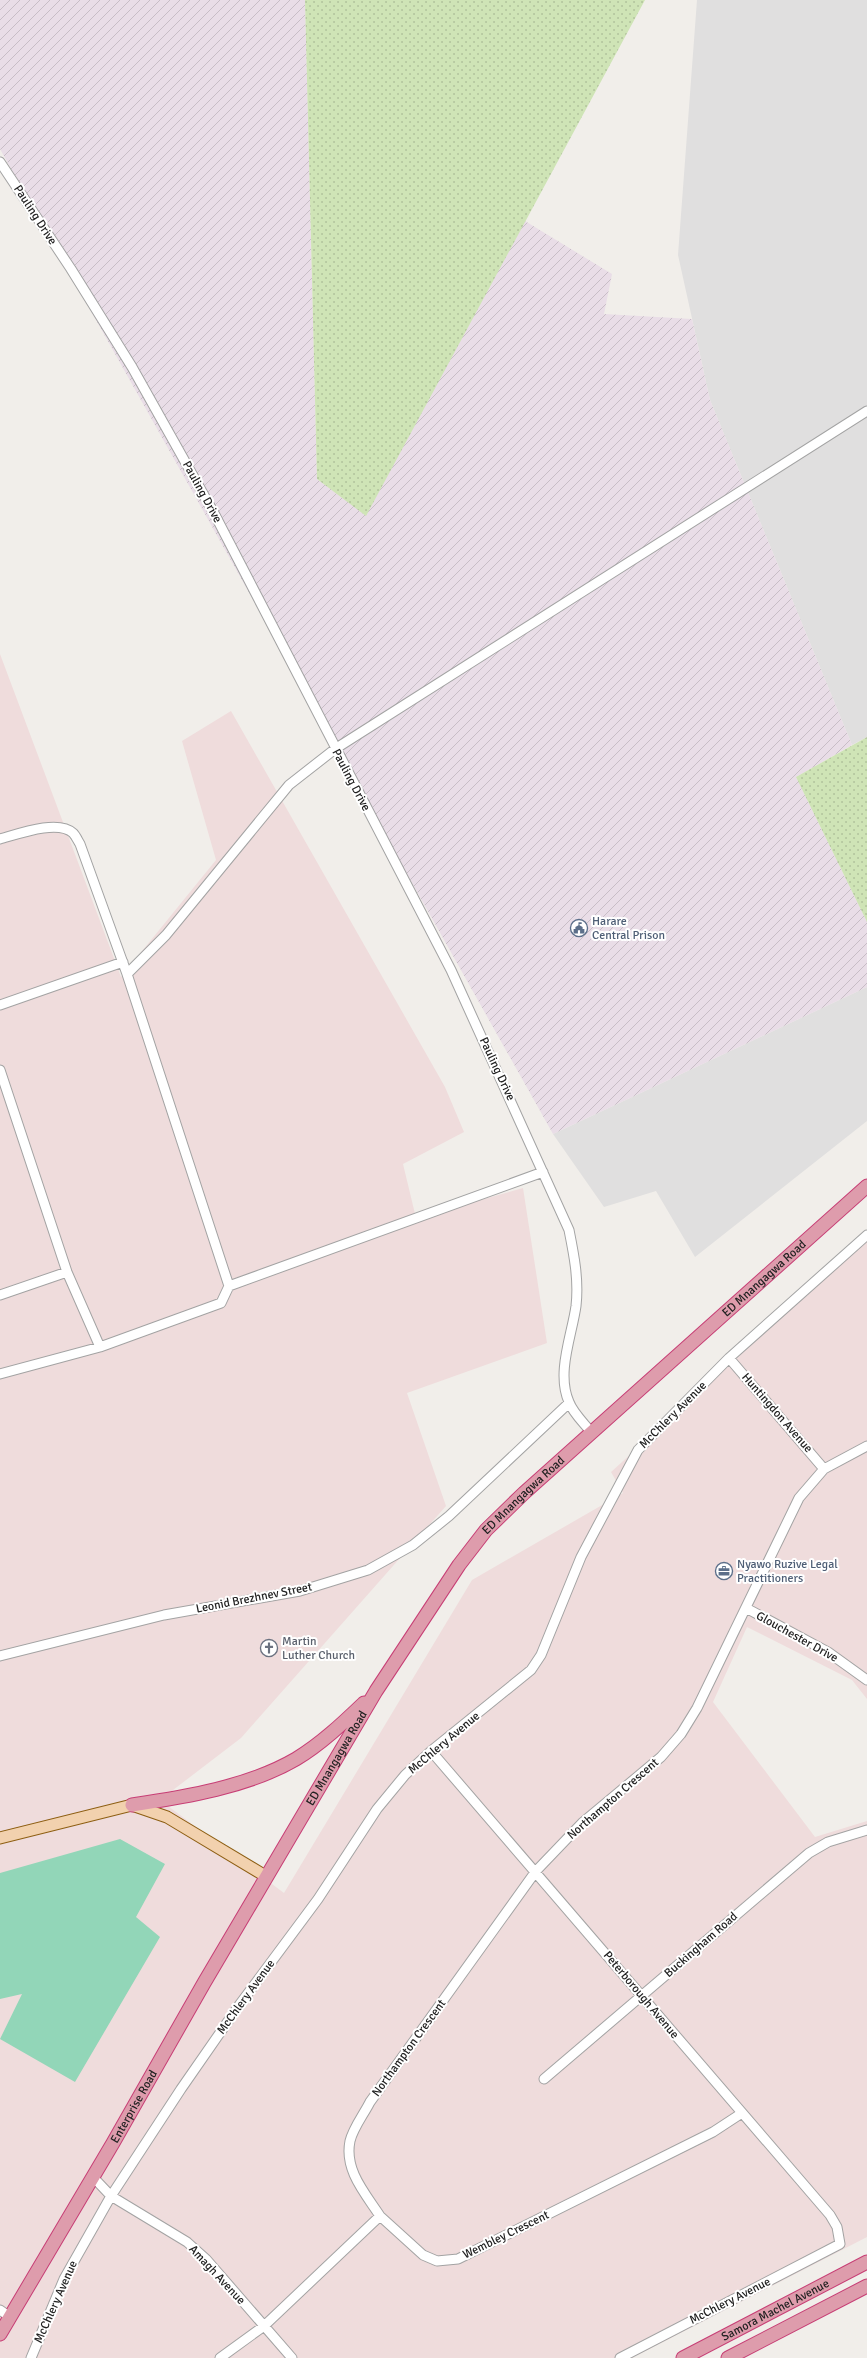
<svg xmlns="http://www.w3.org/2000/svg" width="867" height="2358" viewBox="0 0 867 2358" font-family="Signika,sans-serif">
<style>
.residential{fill:#e0dfdf}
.commercial{fill:#efdcdc}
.industrial{fill:url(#industrial-furrows)}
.grass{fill:url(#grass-dots)}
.pitch{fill:#92d6b8}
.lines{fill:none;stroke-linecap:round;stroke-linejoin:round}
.minor-casing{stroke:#a3a3a3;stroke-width:11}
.major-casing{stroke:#8d5e12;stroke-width:13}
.highway-casing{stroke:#c73e75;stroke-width:15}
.minor{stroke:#fff;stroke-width:9}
.major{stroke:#f2d1ae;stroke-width:11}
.highway{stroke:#de9cac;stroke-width:13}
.labels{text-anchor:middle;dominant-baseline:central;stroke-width:4;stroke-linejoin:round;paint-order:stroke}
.street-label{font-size:12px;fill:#222;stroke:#fff}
.service-label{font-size:12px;fill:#4e5e75;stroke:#fff;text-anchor:start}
.worship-label{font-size:12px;fill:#5b616d;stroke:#fff;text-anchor:start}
</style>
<defs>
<pattern id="industrial-furrows" width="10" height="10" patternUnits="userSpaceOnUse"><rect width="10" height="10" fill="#e9dde7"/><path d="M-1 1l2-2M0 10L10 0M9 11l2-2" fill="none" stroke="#c8bdc6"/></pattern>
<pattern id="grass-dots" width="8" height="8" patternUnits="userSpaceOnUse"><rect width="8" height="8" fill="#cfe4b6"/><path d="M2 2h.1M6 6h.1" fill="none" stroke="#b1c39c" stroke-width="1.8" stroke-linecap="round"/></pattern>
</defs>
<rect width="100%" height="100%" fill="#f1eeea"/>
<path class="residential" d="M697 0H867V737L852 745 710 400 678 255Z
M867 987V1121L695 1257 656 1191 604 1207 553 1134Z"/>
<path class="commercial" d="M0 654 121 977 216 860 182 741 231 711 445 1087 464 1132 403 1164 416 1218 523 1188 547 1343 407 1393 446 1506 241 1738 160 1800 284 1893 472 1580 623 1493 611 1472 867 1240V1699L852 1680 747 1627 713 1702 815 1837 867 1821V2237L632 2358H0Z"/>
<path class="industrial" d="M0 0H305L317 479 366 515 525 221 612 274 604 314 692 319 710 400 852 745 796 777 867 922V987L553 1134 0 149Z"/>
<path class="grass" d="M305 0H645L366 516 317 479Z
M867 737V922L796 777Z"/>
<path class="pitch" d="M120 1839 165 1864 136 1917 160 1937 75 2082 0 2039 22 1994 0 1999V1873Z"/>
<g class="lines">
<g class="minor-casing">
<path id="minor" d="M0 162 71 269 132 367 215 515 451 970 569 1230C574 1255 579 1280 576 1306 572 1335 556 1373 569 1402 573 1413 584 1423 591 1432
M0 839C18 834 58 819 73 833 76 836 78 841 80 844L127 974 229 1286
M127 974 166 935 289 785 335 749 867 411
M0 1005 123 962
M0 1070 67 1272 100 1347
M0 1295 67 1272
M729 1358 824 1469
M0 1374 100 1347 221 1303 229 1286 543 1172
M746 1608 828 1652 867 1680
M0 1656 164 1615 300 1591 368 1570 413 1545 449 1516 569 1403
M431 1751 830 2215 837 2227 840 2244 620 2358
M544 2079 809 1853 828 1842 867 1830
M93 2177 111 2196 187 2242 206 2259 292 2358
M380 2216C365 2193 344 2170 350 2141 353 2128 364 2114 370 2102L536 1871 582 1823 661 1757 681 1734 697 1708 799 1498 824 1469 867 1446
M0 2310 10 2317
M31 2358 64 2279 111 2196 181 2089 240 2004 318 1899 377 1809 405 1775 431 1751 531 1670 541 1655 581 1557 638 1450 729 1358 867 1235
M220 2358 264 2326 380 2216 423 2255 437 2261 458 2259 713 2132 742 2113"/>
</g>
<g class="major-casing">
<path id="major" d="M0 1838 132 1805 167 1817 267 1877"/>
</g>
<g class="highway-casing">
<g id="highway">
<path d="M132 1805C185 1797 248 1787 296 1759 321 1744 343 1723 364 1703"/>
<path id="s1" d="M0 2334 113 2143 204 1983 376 1691 459 1565 486 1530 524 1493 867 1186"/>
<path id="s2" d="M683 2358 867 2262"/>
<path d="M728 2358 867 2286"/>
</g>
</g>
<use href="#minor" class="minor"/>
<use href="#major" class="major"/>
<use href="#highway" class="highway"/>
</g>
<defs>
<g id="civic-ring" transform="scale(0.9)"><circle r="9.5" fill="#fff" stroke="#5c6f8a" stroke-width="1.5"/><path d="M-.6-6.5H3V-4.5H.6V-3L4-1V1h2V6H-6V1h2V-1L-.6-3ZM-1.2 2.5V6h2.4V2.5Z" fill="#5c6f8a"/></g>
<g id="office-ring" transform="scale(0.9)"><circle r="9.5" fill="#fff" stroke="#5c6f8a" stroke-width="1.5"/><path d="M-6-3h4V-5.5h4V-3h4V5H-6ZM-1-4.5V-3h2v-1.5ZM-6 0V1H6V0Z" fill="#5c6f8a"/></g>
<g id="church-ring" transform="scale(0.9)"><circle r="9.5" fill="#fff" stroke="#6b7280" stroke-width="1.5"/><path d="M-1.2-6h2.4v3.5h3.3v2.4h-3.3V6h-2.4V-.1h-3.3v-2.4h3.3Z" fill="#6b7280"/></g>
</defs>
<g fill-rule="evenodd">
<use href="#civic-ring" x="579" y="928"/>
<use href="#office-ring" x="724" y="1571"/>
<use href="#church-ring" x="269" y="1648"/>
</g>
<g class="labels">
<g class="street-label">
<text transform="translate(35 215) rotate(57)">Pauling Drive</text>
<text transform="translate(202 492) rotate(61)">Pauling Drive</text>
<text transform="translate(351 780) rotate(62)">Pauling Drive</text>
<text transform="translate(497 1069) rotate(65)">Pauling Drive</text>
<text stroke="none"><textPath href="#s1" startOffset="1315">ED Mnangagwa Road</textPath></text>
<text transform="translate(777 1413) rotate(49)">Huntingdon Avenue</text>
<text transform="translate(673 1415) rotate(-45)">McChlery Avenue</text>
<text stroke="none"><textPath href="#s1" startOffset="991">ED Mnangagwa Road</textPath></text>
<text transform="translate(254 1598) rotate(-11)">Leonid Brezhnev Street</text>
<text transform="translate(797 1637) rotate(29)">Glouchester Drive</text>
<text transform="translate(444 1743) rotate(-40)">McChlery Avenue</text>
<text stroke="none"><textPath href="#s1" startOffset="667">ED Mnangagwa Road</textPath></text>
<text transform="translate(613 1799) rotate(-41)">Northampton Crescent</text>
<text transform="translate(701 1945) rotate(-41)">Buckingham Road</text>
<text transform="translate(641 1995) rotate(50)">Peterborough Avenue</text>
<text transform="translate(246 1997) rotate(-54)">McChlery Avenue</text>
<text transform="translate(409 2048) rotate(-54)">Northampton Crescent</text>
<text stroke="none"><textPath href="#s1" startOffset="264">Enterprise Road</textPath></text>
<text transform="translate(506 2235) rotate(-26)">Wembley Crescent</text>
<text transform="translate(217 2275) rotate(47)">Amagh Avenue</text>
<text transform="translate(730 2301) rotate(-27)">McChlery Avenue</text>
<text transform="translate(56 2302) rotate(-66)">McChlery Avenue</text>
<text stroke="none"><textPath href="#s2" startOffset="104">Samora Machel Avenue</textPath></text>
</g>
<g class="service-label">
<text x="592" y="921">Harare<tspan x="592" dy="14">Central Prison</tspan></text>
<text x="737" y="1564">Nyawo Ruzive Legal<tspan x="737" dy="14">Practitioners</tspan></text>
</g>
<g class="worship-label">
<text x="282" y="1641">Martin<tspan x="282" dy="14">Luther Church</tspan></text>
</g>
</g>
</svg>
